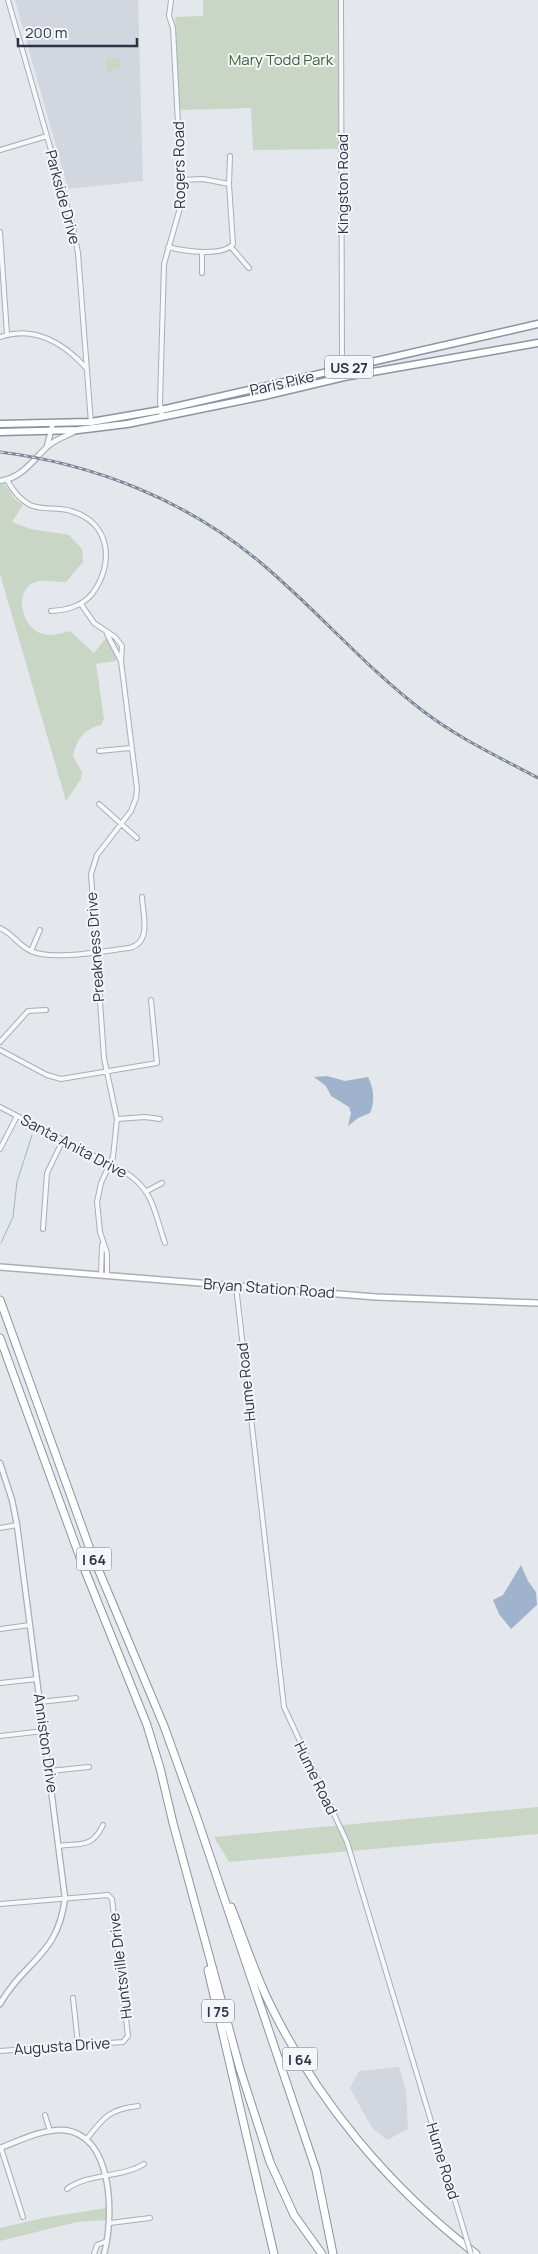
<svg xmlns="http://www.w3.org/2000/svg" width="538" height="2254" viewBox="0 0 538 2254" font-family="Manrope,sans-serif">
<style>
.built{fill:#d2d6de}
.green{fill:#c9d6c5}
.water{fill:#9fb4cc}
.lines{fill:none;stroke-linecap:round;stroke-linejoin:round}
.stream{stroke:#9fb4cc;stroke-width:1}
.minor-casing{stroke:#a9aeb7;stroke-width:6}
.tertiary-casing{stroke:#a9aeb7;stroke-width:7}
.secondary-casing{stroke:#a9aeb7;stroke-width:8}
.trunk-casing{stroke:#8b94a3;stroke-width:9}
.motorway-casing{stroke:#8b94a3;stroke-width:9}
.minor{stroke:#f7f8fa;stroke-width:4}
.tertiary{stroke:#f7f8fa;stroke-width:4.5}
.secondary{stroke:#fff;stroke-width:5}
.trunk{stroke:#fff;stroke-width:6}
.motorway{stroke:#fff;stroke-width:7}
.rail-casing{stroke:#7d8696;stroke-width:3}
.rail{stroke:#f4f6f9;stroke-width:1;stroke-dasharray:4;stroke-linecap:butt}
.minor-bridge-casing{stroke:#a9aeb7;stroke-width:6;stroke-linecap:butt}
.minor-bridge{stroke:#f7f8fa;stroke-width:4}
.labels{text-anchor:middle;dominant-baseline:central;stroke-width:4;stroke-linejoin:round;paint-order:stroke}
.shield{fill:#f4f6f9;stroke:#676e7b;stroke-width:1}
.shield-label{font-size:14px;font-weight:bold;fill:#2b3445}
.park-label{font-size:15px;fill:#3f6138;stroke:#f4f6f9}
.street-label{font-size:15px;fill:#2b3445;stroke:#f4f6f9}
</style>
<rect width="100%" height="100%" fill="#e4e7ec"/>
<path class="built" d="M15 0H138L143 181 68 189Z
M399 2067 406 2091 408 2129 387 2140 372 2128 350 2088 359 2071Z"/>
<path class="green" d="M203 0H339V149L253 150 251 108 181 110 179 104 175 17 203 16Z
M108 58H119L122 67 107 72 106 61Z
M0 485H5L15 499 23 505 12 522 31 529 69 535 82 549 83 562 66 582C58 582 48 580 39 581 12 586 20 628 43 634 52 637 62 633 70 631L94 653 106 638 117 658 116 661 96 664 104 719 101 725C84 729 77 739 73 756L82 772 81 779 66 801 0 574Z
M538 1807V1834L229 1862 214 1837Z
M106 2208V2220L77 2222 0 2241V2228L43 2218Z"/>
<path class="water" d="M327 1076 345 1081 368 1077C374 1088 375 1102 370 1113L358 1118 348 1126 351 1113 349 1107 331 1096 326 1086 314 1077Z
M521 1565 528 1581 536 1592 537 1605 511 1629 499 1614 493 1600 503 1595Z"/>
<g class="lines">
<path class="stream" d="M1 1243 13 1217 17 1182 32 1135"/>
<g class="minor-casing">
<path id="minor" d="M8 0 73 227 78 253 91 423
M341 0 342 369
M0 150 47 136
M181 180 203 179 229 184
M0 232 7 334
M168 247C183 251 222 257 233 244L229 184 230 156
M231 247 249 268
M202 252V273
M0 337C35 325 65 344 87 369
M162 417 160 402 164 264 182 201 173 28 169 16 171 0
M7 480C13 491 19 499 30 505 44 511 57 506 71 511 112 523 114 565 92 594 81 607 66 610 51 611
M81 604 94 623 115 637 122 646 121 661 137 789 136 798 131 811 97 855 91 874 104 1058 117 1119 113 1157 101 1183 97 1202 100 1232 107 1253V1276
M107 634 121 661
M99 751 130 748
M99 804 137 838
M0 928C12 933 19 946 31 951 52 961 104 951 129 948 152 943 143 915 142 897
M31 951 40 930
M0 1042 28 1011 46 1010
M0 1050 47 1075 61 1079 157 1063 151 1000
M0 1107 123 1171C154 1189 154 1212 165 1243
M117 1119 145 1117 160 1119
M0 1149 17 1116
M147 1191 162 1183
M43 1229 47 1173 63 1140
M101 1275 102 1245
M236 1286 284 1707 347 1842 462 2224
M0 1528 17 1525
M0 1629 30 1625
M0 1683 37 1679
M40 1702 76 1698
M0 1736 44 1731
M50 1771 89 1767
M59 1846C82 1843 92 1848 103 1825
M0 1904 108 1895 112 1899 128 2036 123 2042 0 2051
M73 1998 78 2044
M45 2115 50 2131
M86 2140C103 2118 109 2109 138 2106
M1 2148 23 2217
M67 2189C88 2173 121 2178 144 2164
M110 2223 150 2218
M94 2254 97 2245 107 2241"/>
</g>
<g class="tertiary-casing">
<path id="tertiary" d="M47 446 53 423
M0 481C22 478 32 461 47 447 54 440 65 436 74 432
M0 1463 12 1500 17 1525 65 1898C58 1956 25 1960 0 2004
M0 2148C19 2141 42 2129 63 2130 114 2134 114 2218 104 2254"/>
</g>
<g class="secondary-casing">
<path id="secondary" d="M0 1267 376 1297 538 1303"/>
</g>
<g class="trunk-casing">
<path id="trunk" d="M0 424 91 422 161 410 538 324
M0 432 78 430 127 424 264 396 344 377 538 343"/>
</g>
<g class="motorway-casing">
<path id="motorway" d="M0 1300 91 1552 164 1726 196 1815 316 2170 333 2254
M0 1338 82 1563 147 1725 160 1768 173 1823 240 2069 270 2162 294 2215 322 2254
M231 1907C243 1937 253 1968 267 1998 315 2099 388 2186 476 2254
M208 1970 274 2254"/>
</g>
<use href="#minor" class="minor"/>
<use href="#tertiary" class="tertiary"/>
<use href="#secondary" class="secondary"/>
<use href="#trunk" class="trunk"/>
<use href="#motorway" class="motorway"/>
<g class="rail-casing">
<path id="rail" d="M0 452C95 464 188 501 261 563 317 610 365 667 423 711 458 738 499 757 538 778"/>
</g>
<use href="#rail" class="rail"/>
<g class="minor-bridge-casing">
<path id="minor-bridge" d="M462 2224 471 2254"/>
</g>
<use href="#minor-bridge" class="minor-bridge"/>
</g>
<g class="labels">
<g class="shield">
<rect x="325" y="355.5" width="48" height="23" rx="4"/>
<rect x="76.5" y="1547.5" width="35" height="23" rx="4"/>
<rect x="202" y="1999.5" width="32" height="23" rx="4"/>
<rect x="282.5" y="2047.5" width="35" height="23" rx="4"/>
</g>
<g class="shield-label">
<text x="349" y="367">US 27</text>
<text x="94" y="1559">I 64</text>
<text x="218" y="2011">I 75</text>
<text x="300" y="2059">I 64</text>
</g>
<g class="park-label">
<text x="281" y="59">Mary Todd Park</text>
</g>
<g class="street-label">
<text transform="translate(179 165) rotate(-91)">Rogers Road</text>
<text transform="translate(342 184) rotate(-90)">Kingston Road</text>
<text transform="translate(63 197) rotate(75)">Parkside Drive</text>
<text transform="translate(282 383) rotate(-13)">Paris Pike</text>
<text transform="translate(95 947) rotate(-94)">Preakness Drive</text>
<text transform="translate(74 1146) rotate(28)">Santa Anita Drive</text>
<text transform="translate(269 1288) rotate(4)">Bryan Station Road</text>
<text transform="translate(246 1382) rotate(-96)">Hume Road</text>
<text transform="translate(46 1743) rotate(82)">Anniston Drive</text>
<text transform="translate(316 1778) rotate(64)">Hume Road</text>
<text transform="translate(120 1966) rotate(-97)">Huntsville Drive</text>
<text transform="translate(62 2046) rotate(-4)">Augusta Drive</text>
<text transform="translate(443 2161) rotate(73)">Hume Road</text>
</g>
</g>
<path d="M18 38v8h119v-8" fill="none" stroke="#2b3445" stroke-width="2.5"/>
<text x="25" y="38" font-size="15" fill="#2b3445" stroke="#f4f6f9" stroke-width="4" paint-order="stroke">200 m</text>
</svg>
